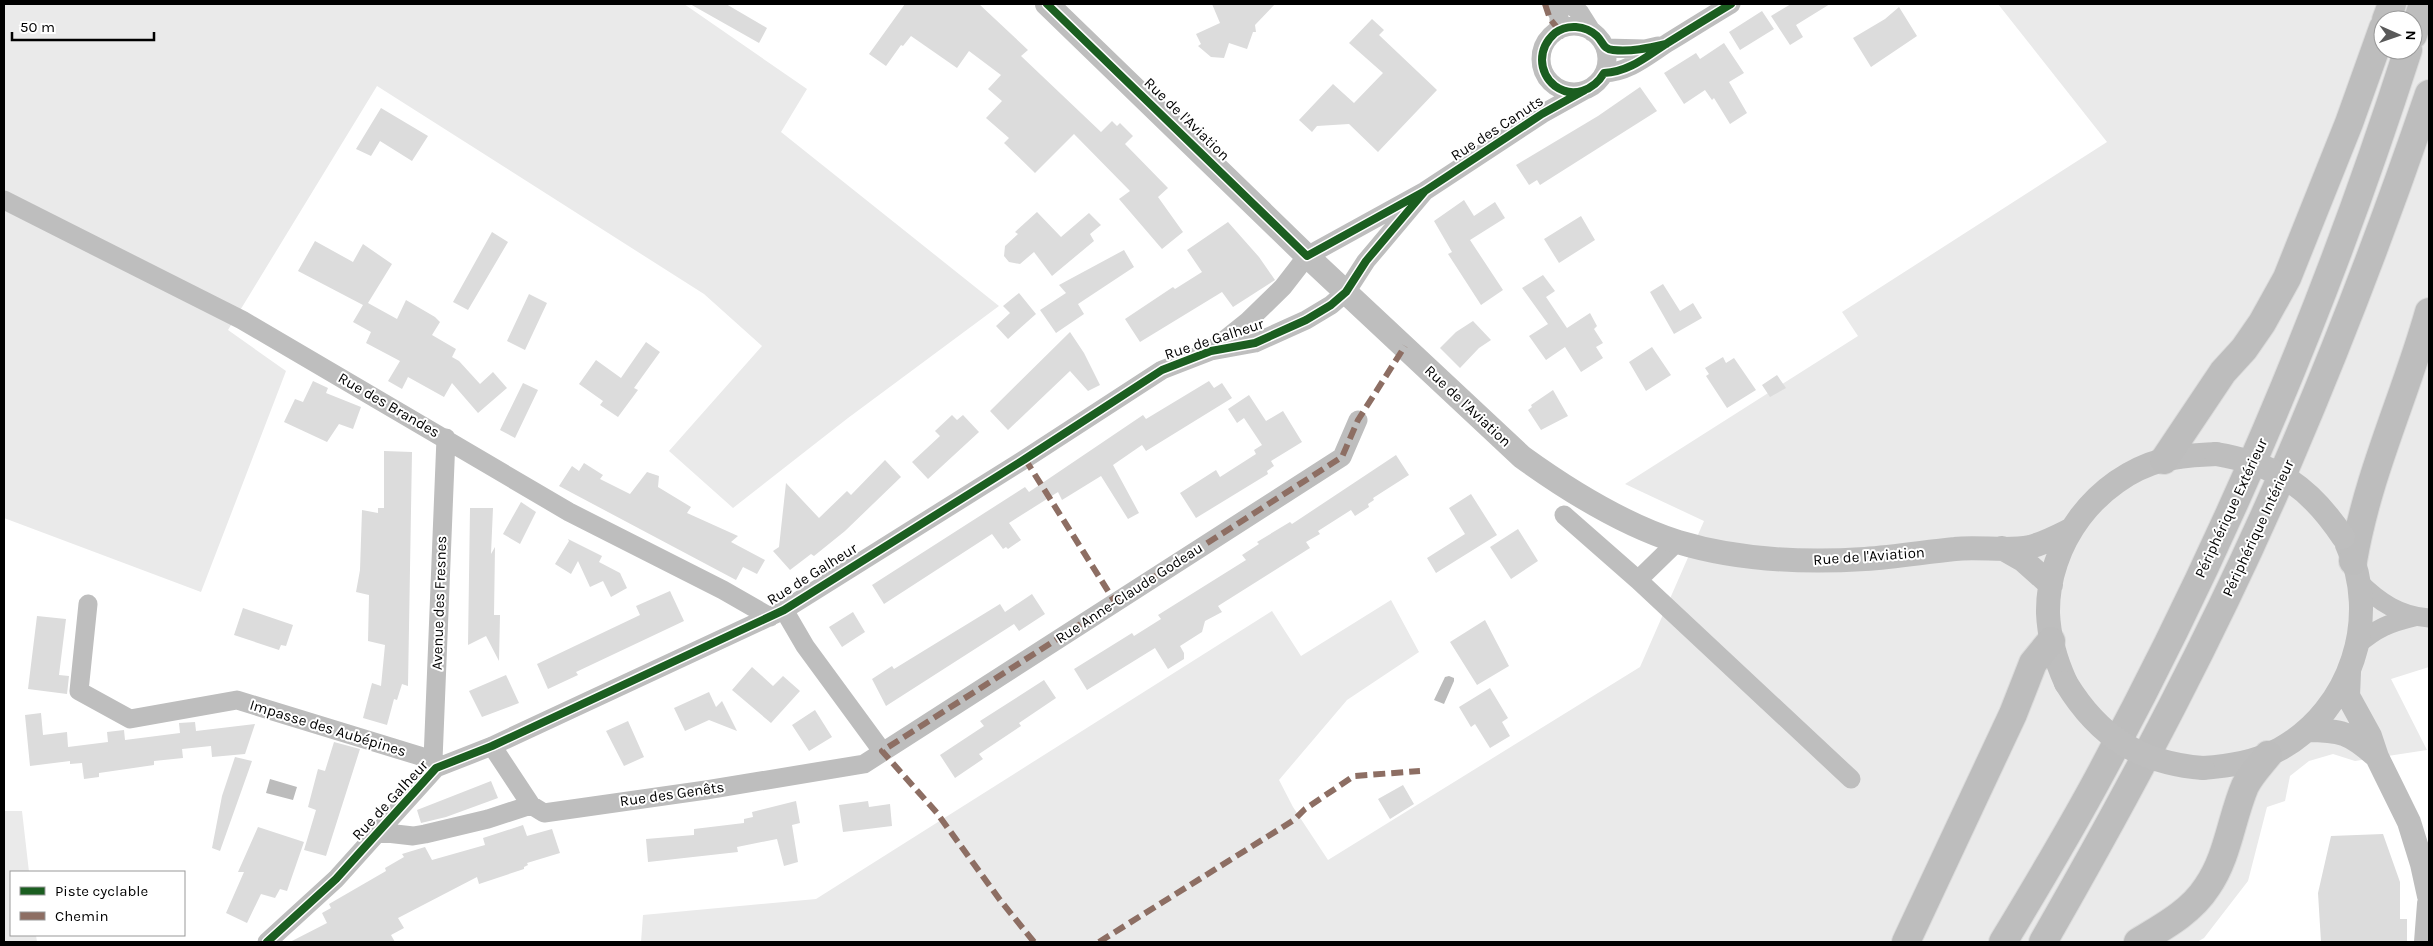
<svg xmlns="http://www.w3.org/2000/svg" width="2433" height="946" viewBox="0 0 2433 946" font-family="Karla,sans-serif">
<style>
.green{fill:#eaeaea;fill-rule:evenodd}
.water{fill:#bcbcbc}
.building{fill:#dcdcdc}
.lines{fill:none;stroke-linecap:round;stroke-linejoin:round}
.trunk-casing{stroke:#dbdbdb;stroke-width:30}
.minor{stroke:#bebebe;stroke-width:19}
.tertiary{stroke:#bebebe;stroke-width:24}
.trunk{stroke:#bdbdbd;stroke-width:28}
.tertiary-bridge{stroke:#bebebe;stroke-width:24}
.quiet{stroke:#8d6e63;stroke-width:6;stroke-dasharray:12 6;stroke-linecap:butt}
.cycleway-casing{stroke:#fff;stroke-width:11}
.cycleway{stroke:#1b5e20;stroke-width:8}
.labels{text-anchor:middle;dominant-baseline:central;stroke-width:4;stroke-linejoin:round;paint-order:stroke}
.street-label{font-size:15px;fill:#000;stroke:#fff}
</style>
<rect width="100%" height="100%" fill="#fff"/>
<path class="green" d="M4 4H684L807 89 781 132 999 306 848 418 733 508 669 451 762 346 704 294 377 86 228 330 286 371 201 592 4 518Z
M1998 4H2429V667L2391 679 2427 750 2355 761 2333 754 2309 761 2290 776 2285 801 2267 807 2248 881 2204 938 2197 942H641L643 915 816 899 1272 611 1301 656 1391 600 1419 652 1347 700 1279 780 1293 807 1328 860 1640 667 1704 521 1625 484 1858 336 1842 312 2107 142ZM2383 20H2413V50H2383Z
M4 811H22L29 872H11V935H36L37 942H4Z"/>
<path class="water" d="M1449 676 1454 678V681L1444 704 1434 700 1445 677Z
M270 779 297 787 293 800 266 793Z"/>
<path class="building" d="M690 4H726L767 28 759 43Z
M905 4H979L1028 50 1021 56 1101 132 1112 121 1117 126 1120 123 1133 136 1125 144 1168 188 1158 197 1183 232 1162 249 1119 199 1130 191 1074 134 1035 173 1004 143 1009 138 986 118 1002 101 988 89 1001 75 969 51 957 68 911 36 903 46 901 45 886 66 869 54Z
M1212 4H1275L1255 25 1256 32H1253L1247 49 1229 43 1224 58 1211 57 1198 46 1201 44 1196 34 1220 23Z
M1791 4H1830L1796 25 1803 37 1790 45 1771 16Z
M1899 7 1917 36 1871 67 1853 38 1885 19Z
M1762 11 1774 29 1740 50 1729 32Z
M1372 19 1384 30 1379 35 1437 90 1378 152 1349 124 1317 126 1312 132 1299 120 1333 84 1354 103 1383 73 1349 43Z
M1724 43 1744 73 1729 82 1747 113 1730 124 1714 98 1712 100 1705 90 1684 104 1664 73 1696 53 1700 59Z
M1640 87 1657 111 1540 185 1537 180 1529 185 1516 165 1598 116Z
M381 108 428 136 412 161 380 141 371 156 356 149Z
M1464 200 1474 216 1495 202 1505 218 1470 240 1503 290 1481 305 1448 254 1452 252 1434 221Z
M1037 212 1061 237 1089 213 1101 225 1090 234 1094 241 1052 276 1034 252 1020 264 1009 262 1004 256 1005 246 1018 234 1015 232Z
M1581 216 1595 240 1559 263 1544 239Z
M1228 222 1259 257 1275 280 1233 307 1222 292 1140 342 1125 319 1173 287 1175 289 1202 272 1187 250Z
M492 232 508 242 468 310 453 302Z
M315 241 353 262 363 244 392 264 368 303 397 319 406 300 435 317 440 322 432 335 456 349 452 357 459 361 480 384 493 372 507 388 478 413 452 383 444 397 408 377 402 389 388 381 400 361 366 343 371 332 353 322 363 305 298 271Z
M1124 250 1134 267 1078 304 1084 314 1056 333 1040 310 1066 293 1059 285Z
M1543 275 1555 291 1546 297 1567 328 1590 313 1597 326 1594 329 1603 343 1596 347 1603 358 1581 372 1565 347 1546 360 1529 336 1548 324 1522 288Z
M1663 284 1680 311 1693 303 1702 318 1674 334 1650 292Z
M1019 293 1036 314 1008 339 996 326 1010 313 1003 306Z
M529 294 547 303 525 350 507 341Z
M1473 321 1491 340 1479 348 1460 368 1440 348 1456 332Z
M1070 332 1084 353 1100 385 1088 391 1070 371 1008 430 990 411Z
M646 342 660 352 634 388 638 390 618 417 600 405 603 401 579 384 596 360 621 378Z
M1652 347 1671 375 1646 391 1629 362Z
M1723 357 1726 363 1734 358 1756 390 1727 408 1706 376 1709 374 1705 368Z
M1777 375 1786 388 1770 397 1762 385Z
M313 381 328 388 326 393 361 407 353 429 339 424 327 442 284 422 295 399 303 402Z
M1209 381 1214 388 1222 383 1232 398 1146 451 1142 445 1113 465 1139 513 1128 519 1101 476 1062 500 1058 492 1009 523 1021 540 1008 549 1006 547 1003 549 992 534 884 604 872 585 1025 487 1029 492 1143 415 1146 419Z
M523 383 538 390 515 438 500 430Z
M1553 390 1568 416 1541 430 1528 410 1532 407 1531 405Z
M1249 395 1266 421 1283 411 1302 442 1271 461 1274 466 1267 471 1268 474 1196 518 1180 493 1216 470 1220 477 1256 454 1254 450 1262 445 1244 418 1237 423 1228 409Z
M952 415 957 420 963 415 979 432 928 479 912 462 940 436 935 431Z
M384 451 412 452 408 686 402 684 397 700 394 699 387 725 363 718 372 683 381 686 385 645 368 641 369 595 356 592 360 570 362 510 378 513V508H384Z
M1396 455 1409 475 1373 498 1374 500 1368 504 1369 507 1355 516 1351 510 1318 531 1320 534 1306 542 1310 548 1218 606 1222 612 1205 621 1202 632 1180 646 1184 653V659L1168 669 1155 648 1087 690 1074 669 1132 633 1134 636 1161 619 1158 615 1246 560 1242 555 1259 544 1257 542 1290 522 1292 524Z
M885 460 901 477 845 531 814 556 811 554 790 570 773 551 779 547 786 483 819 518 847 491 851 495Z
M584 463 603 475 600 479 630 494 647 472 659 476 658 487 691 507 687 513 738 536 731 542 765 560 757 574 743 567 736 580 559 486 572 466 579 471Z
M1471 494 1497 535 1436 573 1427 558 1465 534 1449 508Z
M521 502 536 512 520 544 503 534Z
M470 508H493L491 554 495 547 494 615H500L499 661 486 636 468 645Z
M1518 529 1538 561 1511 579 1490 547Z
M568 539 602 556 599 562 620 573 627 588 611 597 603 581 590 587 578 561 571 574 555 564 569 541Z
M670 591 684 621 576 672 578 675 548 689 537 664 640 615 636 606Z
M1032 594 1045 614 1019 631 1014 624 886 706 872 679 892 666 894 669 1000 604 1005 612Z
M243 608 293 625 286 646 281 645 279 650 234 635Z
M853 612 865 632 842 647 829 627Z
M37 616 66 619 59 675 69 676 67 694 28 689Z
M1485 620 1509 666 1477 685 1450 642Z
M752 667 773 686 783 676 800 691 771 723 732 690Z
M506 675 519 703 482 717 469 691Z
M1044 680 1056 698 1019 723 1021 726 979 754 983 759 955 778 940 755 984 726 980 721Z
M1490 688 1508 718 1502 722 1510 736 1490 748 1475 724 1471 727 1459 707Z
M709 692 716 707 722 701 737 731 709 720 685 731 674 708Z
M815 710 832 737 809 751 792 725Z
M41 713 43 735 67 732 68 747 108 742 107 732 124 730 125 740 180 733 179 723 195 722 196 731 255 724 245 754 212 757 211 746 182 749 183 758 154 761V765L99 773V777L84 779 82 763 70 764V761L30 766 25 715Z
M628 721 644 757 624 766 606 731Z
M334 742 360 749 326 856 304 850 316 810 308 807 318 769 325 771Z
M235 757 252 761 220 851 212 848 222 796Z
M491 781 498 798 446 817 421 823 417 810Z
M1403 785 1414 804 1390 819 1378 799Z
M796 801 800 823 792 825 798 862 784 866 777 839 737 847 738 852 648 862 646 839 694 835V829L744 823V819L753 817 752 812Z
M868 801 869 807 890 804 892 826 843 832 839 805Z
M523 825 527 836 552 829 560 853 527 863 528 865 524 867V869L479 884 477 877 398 918 404 928 391 935 395 942H290L327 923 322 913 331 908 329 904 386 871 385 868 404 857 402 854 425 847 432 860 485 845 483 838Z
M258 827 304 842 287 891 280 889 275 898 261 894 247 923 226 913 244 872H238Z
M2383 834 2400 882V919H2407V942H2321L2318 893 2331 836Z"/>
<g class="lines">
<g class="trunk-casing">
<path id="trunk" d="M2386 20 2392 4
M2413 35 2423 4
M2164 460 2223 372 2244 349 2262 323 2287 278 2349 123 2383 28
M2353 561C2368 473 2405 397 2429 312
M1906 942 2013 714 2033 663 2051 641
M2003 942C2037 886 2071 829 2102 771 2226 541 2328 299 2408 50
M2043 942C2133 785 2219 624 2290 457 2341 338 2387 217 2429 94
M2138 942C2163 927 2191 912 2207 887 2228 857 2231 819 2245 786 2251 774 2260 765 2268 755"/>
</g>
<path class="minor" d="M1553 4 1559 16V30
M1571 4 1580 13 1592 32
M1541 59a33 33 0 1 1 66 0a33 33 0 1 1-66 0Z
M1605 48 1645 49 1658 46
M1604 73C1630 72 1648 55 1669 42 1690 29 1711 16 1731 4
M4 200 242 320 569 512 723 590 770 617
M1212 350 1247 322 1283 287 1307 256 1425 191 1542 114 1585 90
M1564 515 1638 580 1851 779
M1638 580 1677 542
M2359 582C2379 602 2400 616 2429 618
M88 604 79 691 130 719 237 700 433 760
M784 610 805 646 882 751
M2357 645C2377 628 2389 623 2414 617
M492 746 531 805 544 813 706 790 864 764 1342 457 1358 420
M436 768 433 760 446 438
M378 832 413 836 425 834 488 819 531 805
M267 942 336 879 436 768 492 746 784 610 1025 459 1162 370 1211 351 1255 343 1306 320 1331 305 1346 292 1366 261 1425 191"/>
<path class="tertiary" d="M1047 4 1307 256 1522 457C1569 491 1622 524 1678 542 1737 560 1803 563 1865 559 1895 557 1925 552 1955 549 1979 546 2006 552 2030 547 2045 543 2058 536 2072 529
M2002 548 2023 560 2051 585
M2349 672 2348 696 2370 736 2377 757 2409 822 2422 864 2429 896
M2066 683C2056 661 2049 638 2048 613 2047 544 2096 478 2163 460 2181 455 2198 455 2216 454
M2307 730C2341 730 2350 733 2375 755
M2203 768C2230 766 2256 762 2280 749 2351 710 2381 617 2347 545
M2426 942 2429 904"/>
<use href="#trunk" class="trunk"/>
<path class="tertiary-bridge" d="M2216 454C2276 464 2310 487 2343 537
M2066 683C2099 737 2140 763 2203 768"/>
<path class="quiet" d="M1545 4 1550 19 1559 30
M1025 459 1115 602
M1034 942 1000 900 937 813 882 751 1342 457 1358 420 1405 346
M1099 942 1294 820 1305 809 1354 776 1420 771"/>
<g class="cycleway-casing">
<path id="cycleway" d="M1047 4 1307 256 1425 191 1542 114 1585 90
M1666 44C1649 48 1631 52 1613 50 1603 49 1603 42 1597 36 1585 25 1567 24 1555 33 1547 40 1542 50 1542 60 1542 70 1547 80 1555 86 1573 99 1594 90 1604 73 1630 72 1648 55 1669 42 1690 29 1711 16 1731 4
M267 942 336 879 436 768 492 746 784 610 1025 459 1162 370 1211 351 1255 343 1306 320 1331 305 1346 292 1366 261 1425 191"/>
</g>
<use href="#cycleway" class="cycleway"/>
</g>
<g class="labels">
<g class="street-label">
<text transform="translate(1187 119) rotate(44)">Rue de l'Aviation</text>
<text transform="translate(1497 128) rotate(-33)">Rue des Canuts</text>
<text transform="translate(1214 339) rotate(-18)">Rue de Galheur</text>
<text transform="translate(389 405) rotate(30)">Rue des Brandes</text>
<text transform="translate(1468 406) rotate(43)">Rue de l'Aviation</text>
<text transform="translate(2231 508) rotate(-65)">Périphérique Extérieur</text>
<text transform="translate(2258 528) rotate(-65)">Périphérique Intérieur</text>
<text transform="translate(1869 556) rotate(-4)">Rue de l'Aviation</text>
<text transform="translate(812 574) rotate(-32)">Rue de Galheur</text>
<text transform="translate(1129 593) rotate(-33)">Rue Anne-Claude Godeau</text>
<text transform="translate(439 603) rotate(-88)">Avenue des Fresnes</text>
<text transform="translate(328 728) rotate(17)">Impasse des Aubépines</text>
<text transform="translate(672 794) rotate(-8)">Rue des Genêts</text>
<text transform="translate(390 800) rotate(-47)">Rue de Galheur</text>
</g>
</g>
<rect width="2433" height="946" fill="none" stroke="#000000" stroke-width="10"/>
<rect x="10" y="871" width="175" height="65" fill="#ffffff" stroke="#999999"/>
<rect x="20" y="887" width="25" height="8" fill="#1b5e20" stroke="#999999"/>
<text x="55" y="896" font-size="15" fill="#000000">Piste cyclable</text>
<rect x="20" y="912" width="25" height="8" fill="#8d6e63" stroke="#999999"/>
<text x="55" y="921" font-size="15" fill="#000000">Chemin</text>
<g transform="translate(2398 35) rotate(92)"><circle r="24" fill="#ffffff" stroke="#999999"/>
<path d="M0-4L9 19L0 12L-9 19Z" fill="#595959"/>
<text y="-8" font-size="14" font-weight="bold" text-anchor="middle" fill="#000000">N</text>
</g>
<path d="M12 32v8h142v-8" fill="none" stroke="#000000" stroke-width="2.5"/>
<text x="20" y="32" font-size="15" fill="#000000" stroke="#ffffff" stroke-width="4" paint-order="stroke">50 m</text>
</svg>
